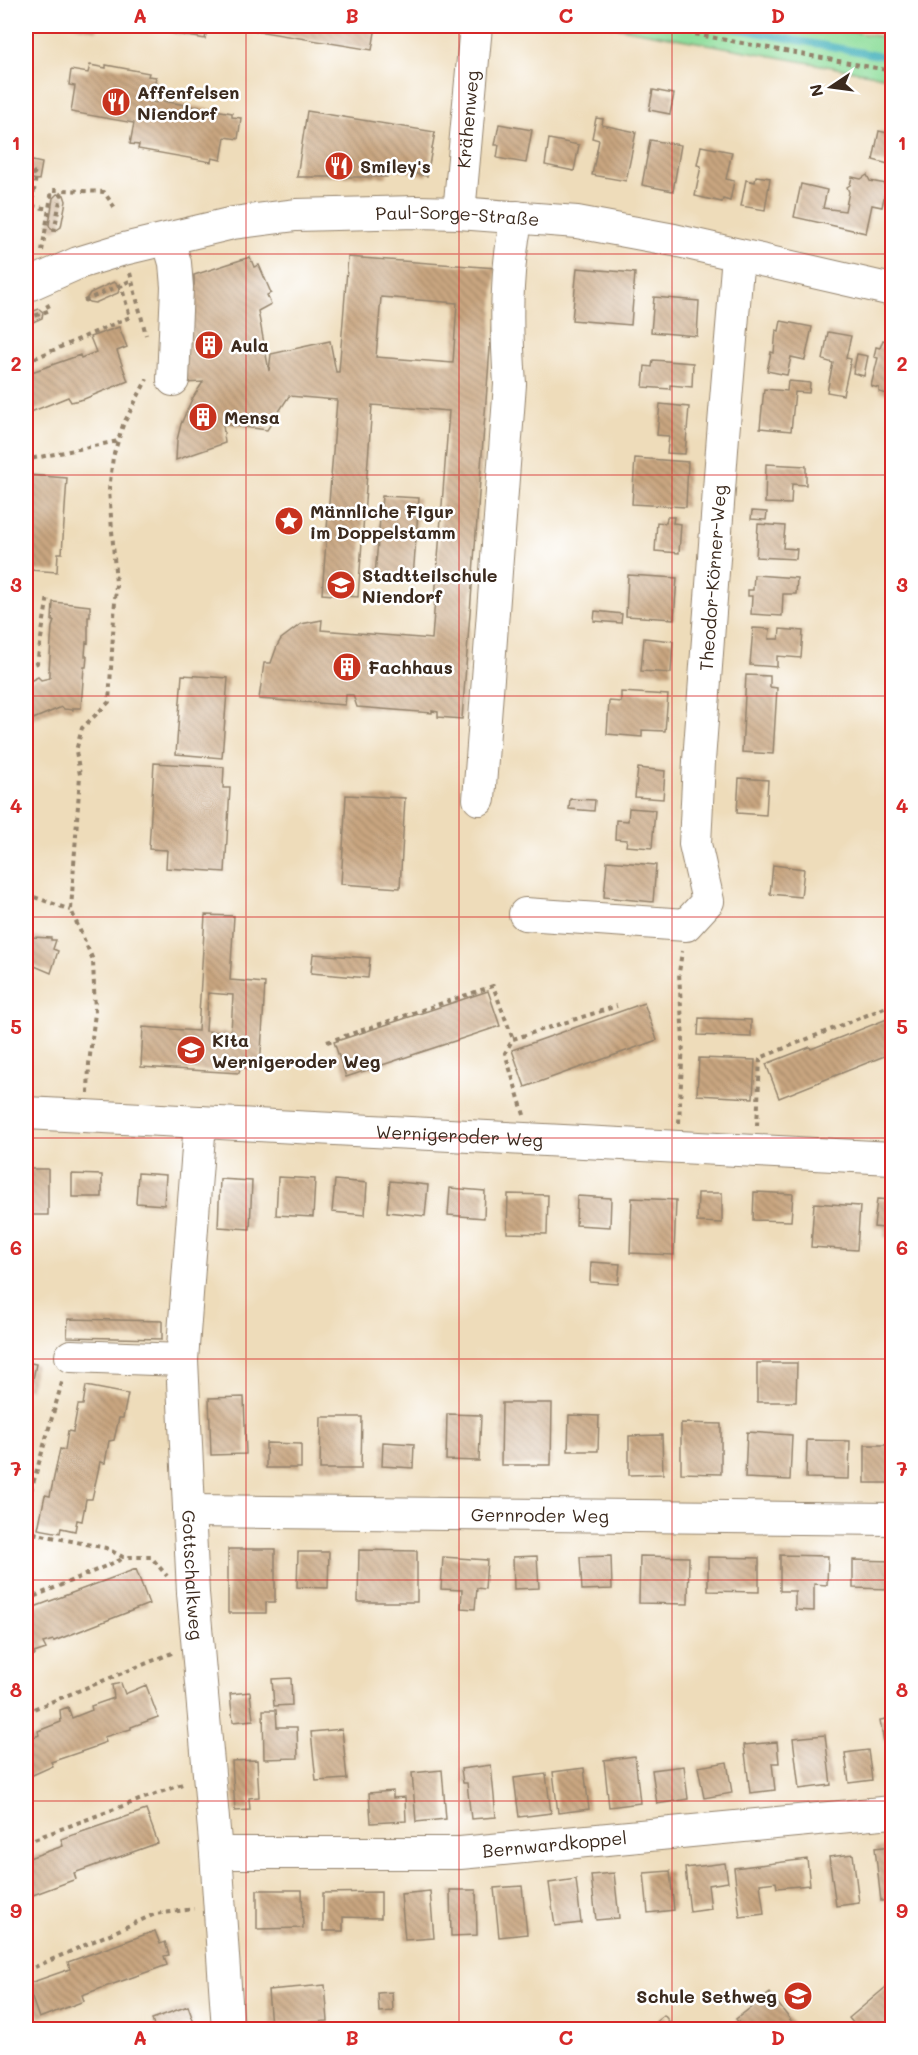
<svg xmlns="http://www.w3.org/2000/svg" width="918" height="2055" viewBox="0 0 918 2055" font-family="Mali,sans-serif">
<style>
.park{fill:#8fde9c;stroke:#65845d;stroke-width:1.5}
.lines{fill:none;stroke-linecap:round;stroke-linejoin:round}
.stream{stroke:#3fafba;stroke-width:7}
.building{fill:url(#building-back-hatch);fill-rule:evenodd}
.minor-casing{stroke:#94836c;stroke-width:34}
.path{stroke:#94836c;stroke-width:4;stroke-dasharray:4.5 4.5;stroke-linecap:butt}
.minor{stroke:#fff;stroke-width:32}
.grid{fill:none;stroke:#d62828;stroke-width:1.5;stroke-opacity:0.55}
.labels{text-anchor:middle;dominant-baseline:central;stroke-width:5;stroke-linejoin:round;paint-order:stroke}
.poi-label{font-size:18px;font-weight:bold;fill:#3b2a1e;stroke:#fff;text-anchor:start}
.street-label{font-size:18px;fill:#3b2a1e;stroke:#fff}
.neatline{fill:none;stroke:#d62828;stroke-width:2}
.grid-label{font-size:20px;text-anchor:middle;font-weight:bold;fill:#d62828}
</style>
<defs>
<pattern id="building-back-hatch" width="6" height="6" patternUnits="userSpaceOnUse" patternTransform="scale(1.5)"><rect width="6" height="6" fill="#c9a680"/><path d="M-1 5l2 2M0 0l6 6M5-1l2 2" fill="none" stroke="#a48768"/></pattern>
</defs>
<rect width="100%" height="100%" fill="#fff"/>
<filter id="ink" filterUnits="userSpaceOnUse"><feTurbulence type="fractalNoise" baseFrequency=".0167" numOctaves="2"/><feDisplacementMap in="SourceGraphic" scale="12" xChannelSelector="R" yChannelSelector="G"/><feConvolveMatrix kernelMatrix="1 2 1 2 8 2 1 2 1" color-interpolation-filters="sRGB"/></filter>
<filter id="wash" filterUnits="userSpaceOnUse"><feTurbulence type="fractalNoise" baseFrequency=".008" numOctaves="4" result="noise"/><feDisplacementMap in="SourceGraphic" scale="24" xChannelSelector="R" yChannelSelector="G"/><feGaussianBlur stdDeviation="1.35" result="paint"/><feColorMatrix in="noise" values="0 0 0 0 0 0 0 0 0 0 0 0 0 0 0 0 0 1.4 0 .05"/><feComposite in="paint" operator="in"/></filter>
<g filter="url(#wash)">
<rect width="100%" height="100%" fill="#eedcba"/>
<path class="park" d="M610 26H823L892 39V78Z"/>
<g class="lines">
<path class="stream" d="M721 26 892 58"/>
</g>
<g id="blocks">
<path class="building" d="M72 26H98L97 31Z
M172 26H208L205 39 170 33Z
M252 26H376L372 50 251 30Z
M90 65 106 68V65L149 73 148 76 156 77 151 102 156 103 157 100 232 113V117L241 118 238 139 225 137 221 160 212 158 211 162 138 149 139 145 130 144 134 123 71 112 75 86 69 85 71 70 88 73Z
M653 90 674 94 670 114 649 110Z
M307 111 435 132 427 176 388 168 387 177H297Z
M596 118 603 119 602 125 636 132 626 181 592 175 599 140 592 138Z
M499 124 532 130 526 163 497 158 499 145H495Z
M879 131 892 134V165L873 160Z
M549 139 579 145 574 171 545 165Z
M650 140 681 145 673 191 642 185Z
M701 146 732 152 726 179 734 181 730 201 723 199 722 202 695 196 701 166 697 165Z
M28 160 42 163 39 180 26 178Z
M867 175 870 181 887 184 882 207 872 205 866 233 794 217 801 184 827 190 823 208 845 211 849 192 847 187 850 185 852 177 861 179Z
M756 176 770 178 765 210 741 206 746 180 755 182Z
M57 194 64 195 66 201 61 227 55 231 51 229 49 225 53 198Z
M250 257 254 267 259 265 271 293 267 295 271 304 258 311 269 371 271 354 330 341 336 372H339L348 257 496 268 462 719 438 717V712L432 711V713L357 707 353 695H346L345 705 259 699 264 663H271L277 646 281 639 301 624 322 620 321 630 432 639 449 411 372 405 358 597 322 594 337 400 289 396 267 430 223 424 225 443 176 460 177 440 181 424 192 399 203 382 183 383 184 285H194V275ZM381 297 457 303 453 363 376 357Z
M577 268 635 273 631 325 572 320Z
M114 282 120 287 118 293 95 303 89 302 87 298 90 293Z
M654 297 699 301 697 336 651 332Z
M39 309 43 312 42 318 26 325V314Z
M781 321 812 327 805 360 791 357 787 375 767 371 771 352 774 353 776 330 779 331Z
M119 327 127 347 117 351 128 381 84 399 71 402 68 397 26 414V374L80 355 81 358 96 352 90 337Z
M828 332 851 336 846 358 851 359 843 395 827 392 833 363 823 360Z
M883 340 892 343V395L879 392V388L871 386 878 358 874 357 876 347 880 348Z
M857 354 868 356 864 376 853 373Z
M653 360 693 363 692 387 670 385V389L643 387 645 366 652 367Z
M788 381 810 383 809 393 795 392 791 431 760 428 764 389 787 391Z
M660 404 689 407 685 454 667 453 669 436 657 435Z
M635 458 688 462 686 507 632 504Z
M766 464 806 466V485L792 484 791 504 765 503Z
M29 475 67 478 62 553H58L57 572 30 570 26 572V540L27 534H26V525Z
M382 496 419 498 413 578 375 575Z
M752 511 767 512 766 520 751 519Z
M667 517H674L673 523 681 524 679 553 655 551 657 522 666 523Z
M758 524 785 526 783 548 797 549 796 559 756 557Z
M628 575 677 578 674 619 626 616Z
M754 575 797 578 796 594H783L782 616 751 614 752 596H748V590H753Z
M53 602 90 606V617H88V643L86 642 85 656H87L86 667H84L81 708H73V710L64 709 62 707 26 722V683L38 677 41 680 50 678V671H49L52 627 54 621H52Z
M595 611 622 614 621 623 594 621Z
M753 628 770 629 769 639H779L780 629 803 631 801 658 777 656V667L750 665Z
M644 638 673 641 671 673 641 671Z
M182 675 228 678 222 758 176 754Z
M746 675 770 676V687L777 688 773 754 742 752Z
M621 692 668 695 665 731 642 730V737L607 734 609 701 621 702Z
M154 763 224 767 223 788H230L225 872 166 868 167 850 149 849Z
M638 768 665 771 663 799 635 797Z
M739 778 768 780 766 815 737 813Z
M346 795 405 798 400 888 341 884Z
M570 799 595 800 594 811 569 809Z
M629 808 655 810 652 848 626 846 627 840 615 839 616 820 628 821Z
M607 861 656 865 653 902 604 897Z
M773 865 804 869 801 897 770 894Z
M205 915 234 916 230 980 265 983 260 1069 240 1068 239 1073 141 1067 143 1027 198 1031ZM208 993 233 995 231 1033 206 1031Z
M32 927V937L51 938V940H56L53 949 58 951 51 973 30 964 26 965V929Z
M313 954 370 958 368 978 311 973Z
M488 991 500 1026 346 1077 334 1042Z
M644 1003 657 1040 525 1087 512 1050Z
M892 1017V1053L779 1098 766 1064 810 1047 811 1049Z
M699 1018 751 1020V1037L698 1035Z
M699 1058 755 1060 753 1098 697 1095Z
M26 1169H48V1215H26Z
M138 1173 166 1175 164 1205 136 1203Z
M72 1174 102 1175V1197H72Z
M278 1177 315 1179 313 1217 276 1215Z
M220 1179 252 1181 250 1229 218 1227Z
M335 1180 367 1183 365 1215 332 1212Z
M390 1181 428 1185 425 1216 387 1212Z
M450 1188 485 1191 484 1218 448 1215Z
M754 1192 793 1194 791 1221 753 1220Z
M698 1193H722V1223L697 1222Z
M508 1194 548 1195 547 1234 507 1233Z
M577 1196 611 1198 610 1227 576 1225Z
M632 1198 676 1200 674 1255 630 1253Z
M877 1199 892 1200V1238L884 1237V1228L874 1227Z
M814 1203 860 1206 857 1250 811 1247Z
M591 1262 620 1264 618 1284 590 1282Z
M68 1319 162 1321V1339L67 1337Z
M26 1362 36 1364 31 1389 26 1388Z
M757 1363H797L796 1402H757Z
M86 1386 128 1394 123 1418H119L114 1440 109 1441 105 1463 100 1462 92 1499H86L82 1521 77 1520 75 1531 61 1528 60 1533 38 1529 45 1495 50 1496 60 1449 65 1450 68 1431 73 1432 78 1405H83Z
M244 1397 246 1454 211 1455 209 1398Z
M502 1403H552L551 1465H501Z
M447 1414 481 1415 479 1461 446 1460Z
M569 1415 599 1416 598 1451H568Z
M321 1417H362L361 1469H320Z
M681 1423 721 1424V1474L681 1473Z
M747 1432 792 1435 790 1480 745 1478Z
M662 1435 663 1474 629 1475V1436Z
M807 1440 850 1441 849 1479 806 1478Z
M383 1442 414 1444 413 1468 382 1466Z
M266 1443 301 1444V1468H266Z
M865 1445H892V1483H865Z
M228 1549H275V1602H266V1613H228Z
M359 1550 417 1551V1602H358Z
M298 1552H329L328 1588 297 1587Z
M780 1555 828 1556 827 1585 814 1584V1611L795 1610V1591H780Z
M537 1556 539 1588 514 1589 513 1557Z
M611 1556 612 1589 582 1590 580 1557Z
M640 1556 689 1557 688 1604 639 1603Z
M443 1557 487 1560 485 1589 477 1588 475 1609 461 1608 462 1590 441 1589Z
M708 1557 759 1558V1592L708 1591Z
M853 1560 892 1561V1589L853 1588Z
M136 1569 149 1604 54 1641 53 1640 43 1643 46 1649 34 1653 35 1655 26 1657V1618L31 1615 29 1609Z
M291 1678 292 1705 274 1706 272 1679Z
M121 1683 125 1694 146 1685 158 1717 131 1727V1729L104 1737 106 1742 95 1746V1747L51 1762 53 1766 26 1778V1740L39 1735 38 1731 61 1722 60 1710 68 1707 72 1718 92 1710 91 1706 114 1698 112 1685Z
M250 1692 253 1720 233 1722 230 1694Z
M263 1710H276L277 1727H297L298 1758 264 1759Z
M892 1718V1741L884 1742 880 1720Z
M342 1729 347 1779 316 1781 311 1732Z
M825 1735 831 1785 799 1789 793 1738Z
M777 1742 779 1763H772L775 1790 750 1793 744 1745Z
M868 1750 872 1780 849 1783 845 1753Z
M635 1756 640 1803 609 1807 604 1760Z
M257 1760 259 1797 249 1798 250 1810 235 1811 232 1761Z
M727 1762 732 1793 704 1798 698 1767Z
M491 1765 496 1817 471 1819 467 1783H463L461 1769Z
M684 1766 688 1799 657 1804 652 1770Z
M584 1768 589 1809 558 1813 553 1772Z
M442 1770 446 1819 416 1822 412 1773Z
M546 1774 551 1813 519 1817 514 1778Z
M393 1791V1798L405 1797 406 1821 371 1823 369 1793Z
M146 1810 158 1843 74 1873 76 1879 33 1895 26 1873V1859L63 1846 61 1839Z
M892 1846V1899L881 1901 875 1848Z
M853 1854 859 1903 836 1906 829 1857Z
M807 1859 810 1885 777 1888 776 1882 760 1884 764 1914 740 1917 734 1868Z
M725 1863 728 1882 708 1885 711 1909 690 1912 685 1868Z
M670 1871 674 1910 648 1913 644 1873Z
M614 1873 619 1918 596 1920 591 1875Z
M576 1879 581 1923 555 1926 549 1883Z
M522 1886 527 1934 499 1937 494 1888Z
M257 1890H302L303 1928 257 1929Z
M450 1890H476L477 1935 451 1936Z
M430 1891 434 1938 405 1940 401 1894Z
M381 1892V1918L343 1917V1931H323V1893Z
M155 1931 160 1944 165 1942 169 1955 164 1956 167 1965 82 1995 84 2001 39 2018 27 1984 70 1969 68 1962Z
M892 1982V2030H859L849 2018Z
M325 1985 328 2021 271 2025 268 1990Z
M392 1992 393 2011 379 2012 378 1993Z
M770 1993 798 2030H744L736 2019Z
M188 2006 194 2023 175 2030H155L152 2019Z
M664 2015 676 2030H646Z"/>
</g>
</g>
<g filter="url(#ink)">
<use href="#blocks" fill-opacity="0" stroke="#94836c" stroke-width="1.5"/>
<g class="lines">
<g class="minor-casing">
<g id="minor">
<path id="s1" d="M459 213 476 26"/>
<path d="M168 239 175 263 177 287 173 380"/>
<path id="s2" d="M26 286 78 263 124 249 233 223 296 215 416 212 459 213 577 222 674 240 892 290"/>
<path d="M479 799 510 384C506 327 505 273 517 217"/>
<path id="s3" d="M525 914 686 925 708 901 695 844 699 761 723 436 738 255"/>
<path id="s4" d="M26 1113 892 1158"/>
<path id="s5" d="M200 1122 182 1360 193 1593 216 1853 228 2030"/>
<path d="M71 1356 182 1360"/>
<path id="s6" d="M189 1511 892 1519"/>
<path id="s7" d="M216 1853H460L892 1812"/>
</g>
</g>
<path class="path" d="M651 26 892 71
M26 165 36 176 32 206 49 209
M54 232 62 190 104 192 115 208
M42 251 52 190H62
M130 273 146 335
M84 301 132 280
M27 319 50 310 47 304
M26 362 130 317 121 285
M26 464 30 459 118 441
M26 667 37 663 48 596
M26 894 71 910
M327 1042 493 986 513 1039
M88 1093 89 1064 95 1013 93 960 71 910 80 775 76 751 82 728 109 702 116 584 109 490 113 457 123 425 147 379
M524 1115 505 1053 513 1039 617 1006
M679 1123 683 1041 679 973 682 951
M757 1126 760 1058 892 1005
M26 1508 63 1379
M26 1527 37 1534 106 1548 123 1557H151L167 1576
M26 1600 120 1560 123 1557
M26 1712 172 1653
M26 1842 185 1783
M26 1971 155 1914 194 1909"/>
<use href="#minor" class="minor"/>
</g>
</g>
<path class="grid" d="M246 26V2030M459 26V2030M672 26V2030M26 254H892M26 475H892M26 696H892M26 917H892M26 1138H892M26 1359H892M26 1580H892M26 1801H892"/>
<defs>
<g id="restaurant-disc" transform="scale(1.5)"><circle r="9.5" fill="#c8321e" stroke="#fff"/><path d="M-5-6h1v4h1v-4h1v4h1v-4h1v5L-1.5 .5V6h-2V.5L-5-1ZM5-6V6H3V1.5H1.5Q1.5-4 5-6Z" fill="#fff"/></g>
<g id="building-disc" transform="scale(1.5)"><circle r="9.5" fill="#c8321e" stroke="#fff"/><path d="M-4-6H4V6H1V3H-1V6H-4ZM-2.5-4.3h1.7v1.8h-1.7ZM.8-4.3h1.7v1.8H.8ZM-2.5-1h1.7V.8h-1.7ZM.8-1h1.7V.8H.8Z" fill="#fff"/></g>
<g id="sight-disc" transform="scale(1.5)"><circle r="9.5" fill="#c8321e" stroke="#fff"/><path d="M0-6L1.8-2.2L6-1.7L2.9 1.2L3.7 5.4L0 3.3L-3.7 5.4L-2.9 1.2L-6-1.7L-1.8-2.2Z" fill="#fff"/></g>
<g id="school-disc" transform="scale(1.5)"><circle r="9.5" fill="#c8321e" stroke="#fff"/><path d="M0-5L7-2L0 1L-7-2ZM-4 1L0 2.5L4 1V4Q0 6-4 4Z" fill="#fff"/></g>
</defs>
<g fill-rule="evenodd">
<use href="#restaurant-disc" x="116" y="102"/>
<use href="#restaurant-disc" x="339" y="166"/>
<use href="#building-disc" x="209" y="345"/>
<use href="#building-disc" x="203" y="417"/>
<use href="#sight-disc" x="289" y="521"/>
<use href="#school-disc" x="341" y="585"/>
<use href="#building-disc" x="347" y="667"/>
<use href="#school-disc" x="191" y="1050"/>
<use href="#school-disc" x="798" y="1996"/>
</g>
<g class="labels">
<g class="poi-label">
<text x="137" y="92">Affenfelsen<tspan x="137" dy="21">Niendorf</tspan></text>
<text x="360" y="166">Smiley's</text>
<text x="230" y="345">Aula</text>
<text x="224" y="417">Mensa</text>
<text x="310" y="511">Männliche Figur<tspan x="310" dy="21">im Doppelstamm</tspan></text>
<text x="362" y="575">Stadtteilschule<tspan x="362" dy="21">Niendorf</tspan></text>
<text x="368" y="667">Fachhaus</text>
<text x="212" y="1040">Kita<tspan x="212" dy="21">Wernigeroder Weg</tspan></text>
<text x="777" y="1996" text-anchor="end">Schule Sethweg</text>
</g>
<g class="street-label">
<text stroke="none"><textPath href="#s1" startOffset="94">Krähenweg</textPath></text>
<text stroke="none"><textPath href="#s2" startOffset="442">Paul-Sorge-Straße</textPath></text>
<text stroke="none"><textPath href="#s3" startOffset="519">Theodor-Körner-Weg</textPath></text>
<text stroke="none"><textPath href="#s4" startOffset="434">Wernigeroder Weg</textPath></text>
<text stroke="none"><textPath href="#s6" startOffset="351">Gernroder Weg</textPath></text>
<text stroke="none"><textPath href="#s5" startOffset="454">Gottschalkweg</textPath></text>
<text stroke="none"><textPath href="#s7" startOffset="339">Bernwardkoppel</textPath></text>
</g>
</g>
<rect width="918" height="2055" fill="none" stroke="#fff" stroke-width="66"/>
<g transform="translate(831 87) rotate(257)" stroke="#ffffff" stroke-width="4.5" paint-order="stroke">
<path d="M0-4.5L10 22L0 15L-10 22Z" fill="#3b2a1e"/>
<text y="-9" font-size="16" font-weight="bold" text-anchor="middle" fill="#3b2a1e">N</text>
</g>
<rect x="33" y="33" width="852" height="1989" class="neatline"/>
<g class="grid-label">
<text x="140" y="23">A</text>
<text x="352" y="23">B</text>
<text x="566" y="23">C</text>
<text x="778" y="23">D</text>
<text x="16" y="150">1</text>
<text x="902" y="150">1</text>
<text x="16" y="371">2</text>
<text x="902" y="371">2</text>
<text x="16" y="592">3</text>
<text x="902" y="592">3</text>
<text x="16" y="813">4</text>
<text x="902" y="813">4</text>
<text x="16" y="1034">5</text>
<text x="902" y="1034">5</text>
<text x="16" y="1255">6</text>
<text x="902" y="1255">6</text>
<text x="16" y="1476">7</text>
<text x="902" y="1476">7</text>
<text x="16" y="1697">8</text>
<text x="902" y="1697">8</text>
<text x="16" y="1918">9</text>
<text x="902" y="1918">9</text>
<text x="140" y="2045">A</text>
<text x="352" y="2045">B</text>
<text x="566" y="2045">C</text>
<text x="778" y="2045">D</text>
</g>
</svg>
